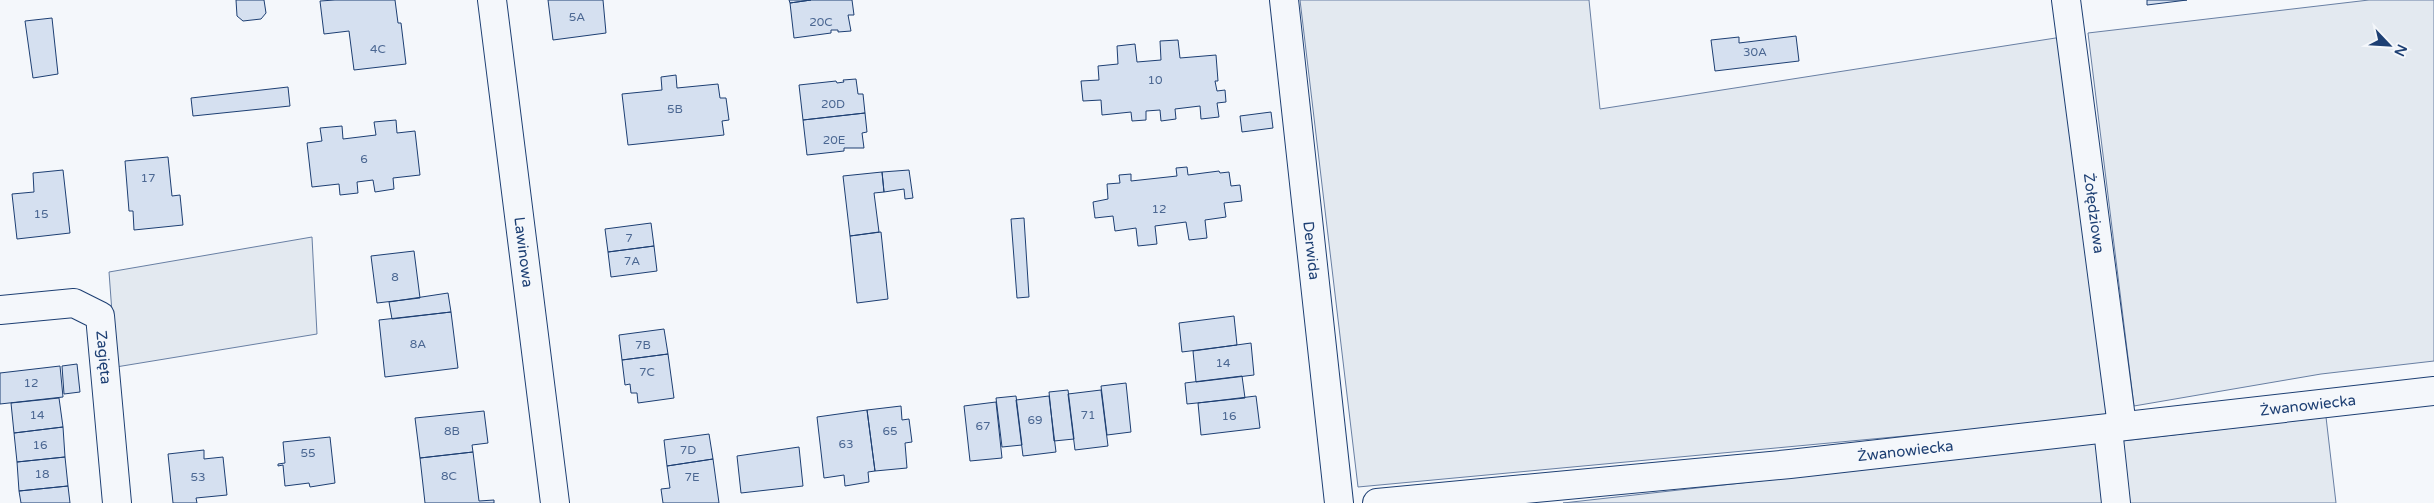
<svg xmlns="http://www.w3.org/2000/svg" width="2434" height="503" viewBox="0 0 2434 503" font-family="'Varela Round',sans-serif">
<style>
.green{fill:#e3e9f0;stroke:#687fa3}
.building{fill:#d5e0f0;stroke:#1d3f73}
.lines{fill:none;stroke-linecap:round;stroke-linejoin:round}
.minor-casing{stroke:#1d3f73;stroke-width:30}
.minor{stroke:#f4f7fb;stroke-width:28}
.labels{text-anchor:middle;dominant-baseline:central;stroke-width:4;stroke-linejoin:round;paint-order:stroke}
.number-label{font-size:12px;fill:#4b6792}
.street-label{font-size:15px;fill:#1d3f73;stroke:#f4f7fb}
</style>
<rect width="100%" height="100%" fill="#f4f7fb"/>
<path class="green" d="M1300 0H1589L1600 109 2062 37 2108 417 1358 487Z
M2369 0H2434V361L2321 374 2134 406 2088 33Z
M312 237 317 334 116 367 109 272Z
M2326 417 2336 503H2129L2122 441Z
M2098 443 2105 503H1563Z"/>
<path class="building" d="M236 0H264L266 13 261 19 243 21 237 16Z
M335 0H395L398 23H401L406 64 354 70 349 31 324 34 320 1Z
M548 0H603L606 33 553 40Z
M789 0H811L790 3Z
M811 0H852L854 15H848L851 31 838 32V30H831V33L794 38 790 3Z
M2147 0H2187L2147 5Z
M52 18 58 74 33 78 25 21Z
M1796 36 1799 61 1715 71 1711 40 1739 37V43Z
M1178 40 1180 58 1216 55 1218 81H1215L1217 91 1225 90 1226 102 1217 103 1219 117 1201 119 1200 106 1175 109 1176 119 1161 121 1160 110 1146 111V120L1132 121 1131 112 1102 115 1101 100 1083 101 1081 81 1099 80 1098 66 1118 64 1117 46 1135 44 1137 62 1161 60 1160 41Z
M676 75 677 88 718 84 720 98H726L729 120 722 121 724 135 628 145 622 94 662 90 661 77Z
M856 79 858 94H863L865 113 803 120 799 85 836 81 837 83 844 82 843 80Z
M288 87 290 106 193 116 191 98Z
M1271 112 1273 128 1242 132 1240 116Z
M865 113 867 132 862 133 864 148H844V151L807 155 803 120Z
M396 120 397 133 415 131 420 175 393 178 394 189 375 192 373 180 357 182 358 193 340 195 339 184 312 187 307 143 322 141 320 128 342 126 343 139 376 135 374 122Z
M168 157 172 196 180 195 183 225 134 230 133 211H129L125 161Z
M1187 167 1188 175 1219 171 1220 173 1229 172 1231 186 1240 185 1242 201 1224 203 1226 217 1205 220 1207 238 1189 240 1186 222 1155 226 1157 244 1138 246 1136 228 1115 231 1113 216 1095 218 1093 202 1108 199 1107 184 1120 183 1119 175 1131 174V181L1177 176 1176 168Z
M63 170 70 233 17 239 12 194 34 192 33 173Z
M909 170 913 198 905 199 904 189 884 192 882 172Z
M882 172 884 192 874 193 879 232 850 236 843 176Z
M1024 218 1029 297 1017 298 1011 219Z
M651 223 654 246 608 252 605 229Z
M881 232 888 299 857 303 850 236Z
M654 246 657 271 611 277 608 252Z
M414 251 420 298 377 303 371 256Z
M448 293 451 312 392 319 389 302Z
M451 312 458 368 385 377 379 320Z
M1234 316 1237 345 1182 352 1179 323Z
M664 329 668 354 622 360 619 335Z
M1251 343 1254 375 1196 382 1193 351Z
M668 354 674 398 638 403 637 393H631L630 384 625 385 622 360Z
M77 364 80 392 64 394 62 366Z
M60 366 63 397 0 404V373Z
M1242 376 1245 398 1187 404 1185 383Z
M1126 383 1131 432 1107 435 1101 386Z
M1068 390 1074 439 1054 441 1049 392Z
M1101 390 1108 446 1075 450 1068 394Z
M1016 396 1022 445 1002 447 996 398Z
M1049 396 1056 452 1023 456 1016 400Z
M1256 396 1260 428 1201 435 1198 403Z
M59 398 63 427 14 433 11 403Z
M996 402 1002 458 970 461 964 406Z
M901 406 902 420 909 419 912 442 905 443 907 468 875 471 867 410Z
M867 410 875 471 868 472 869 482 845 486 844 475 824 478 817 417Z
M484 411 488 443 472 445 473 452 420 458 415 418Z
M63 427 65 457 17 462 14 433Z
M709 434 713 459 667 466 664 440Z
M330 437 335 483 310 487 309 483 285 486 283 465 278 466V464L285 463 283 442Z
M799 447 803 486 741 493 737 456Z
M204 450V459L223 457 227 495 196 498 197 503H173L168 454Z
M473 452 479 501 494 500V503H425L420 458Z
M65 457 68 486 19 491 17 462Z
M713 459 719 503H663L661 489 670 488 667 466Z
M68 486 70 503H21L19 491Z"/>
<g class="lines">
<g class="minor-casing">
<g id="minor">
<path id="s1" d="M492 0 555 503"/>
<path id="s2" d="M1284 0 1339 503"/>
<path id="s3" d="M2066 0 2122 426"/>
<path id="s4" d="M0 310 74 303 100 316 117 503"/>
<path d="M2108 429 2116 503"/>
<path id="s5" d="M1377 503 1790 464 2434 391"/>
</g>
</g>
<use href="#minor" class="minor"/>
</g>
<g class="labels">
<g class="number-label">
<text x="577" y="17">5A</text>
<text x="821" y="22">20C</text>
<text x="378" y="49">4C</text>
<text x="1755" y="52">30A</text>
<text x="1155" y="80">10</text>
<text x="833" y="104">20D</text>
<text x="675" y="109">5B</text>
<text x="834" y="140">20E</text>
<text x="364" y="159">6</text>
<text x="148" y="178">17</text>
<text x="1159" y="209">12</text>
<text x="41" y="214">15</text>
<text x="629" y="238">7</text>
<text x="632" y="261">7A</text>
<text x="395" y="277">8</text>
<text x="418" y="344">8A</text>
<text x="643" y="345">7B</text>
<text x="1223" y="363">14</text>
<text x="647" y="372">7C</text>
<text x="31" y="383">12</text>
<text x="37" y="415">14</text>
<text x="1088" y="415">71</text>
<text x="1229" y="416">16</text>
<text x="1035" y="420">69</text>
<text x="983" y="426">67</text>
<text x="452" y="431">8B</text>
<text x="890" y="431">65</text>
<text x="846" y="444">63</text>
<text x="40" y="445">16</text>
<text x="688" y="450">7D</text>
<text x="308" y="453">55</text>
<text x="42" y="474">18</text>
<text x="449" y="476">8C</text>
<text x="198" y="477">53</text>
<text x="692" y="477">7E</text>
</g>
<g class="street-label">
<text stroke="none"><textPath href="#s3" startOffset="215">Żołędziowa</textPath></text>
<text stroke="none"><textPath href="#s1" startOffset="254">Lawinowa</textPath></text>
<text stroke="none"><textPath href="#s2" startOffset="252">Derwida</textPath></text>
<text stroke="none"><textPath href="#s4" startOffset="145">Zagięta</textPath></text>
<text stroke="none"><textPath href="#s5" startOffset="936">Żwanowiecka</textPath></text>
<text stroke="none"><textPath href="#s5" startOffset="531">Żwanowiecka</textPath></text>
</g>
</g>
<g transform="translate(2389 45) rotate(115)" stroke="#f4f7fb" stroke-width="4" paint-order="stroke">
<path d="M0-4L9 19L0 12L-9 19Z" fill="#1d3f73"/>
<text y="-8" font-size="14" font-weight="bold" text-anchor="middle" fill="#1d3f73">N</text>
</g>
</svg>
